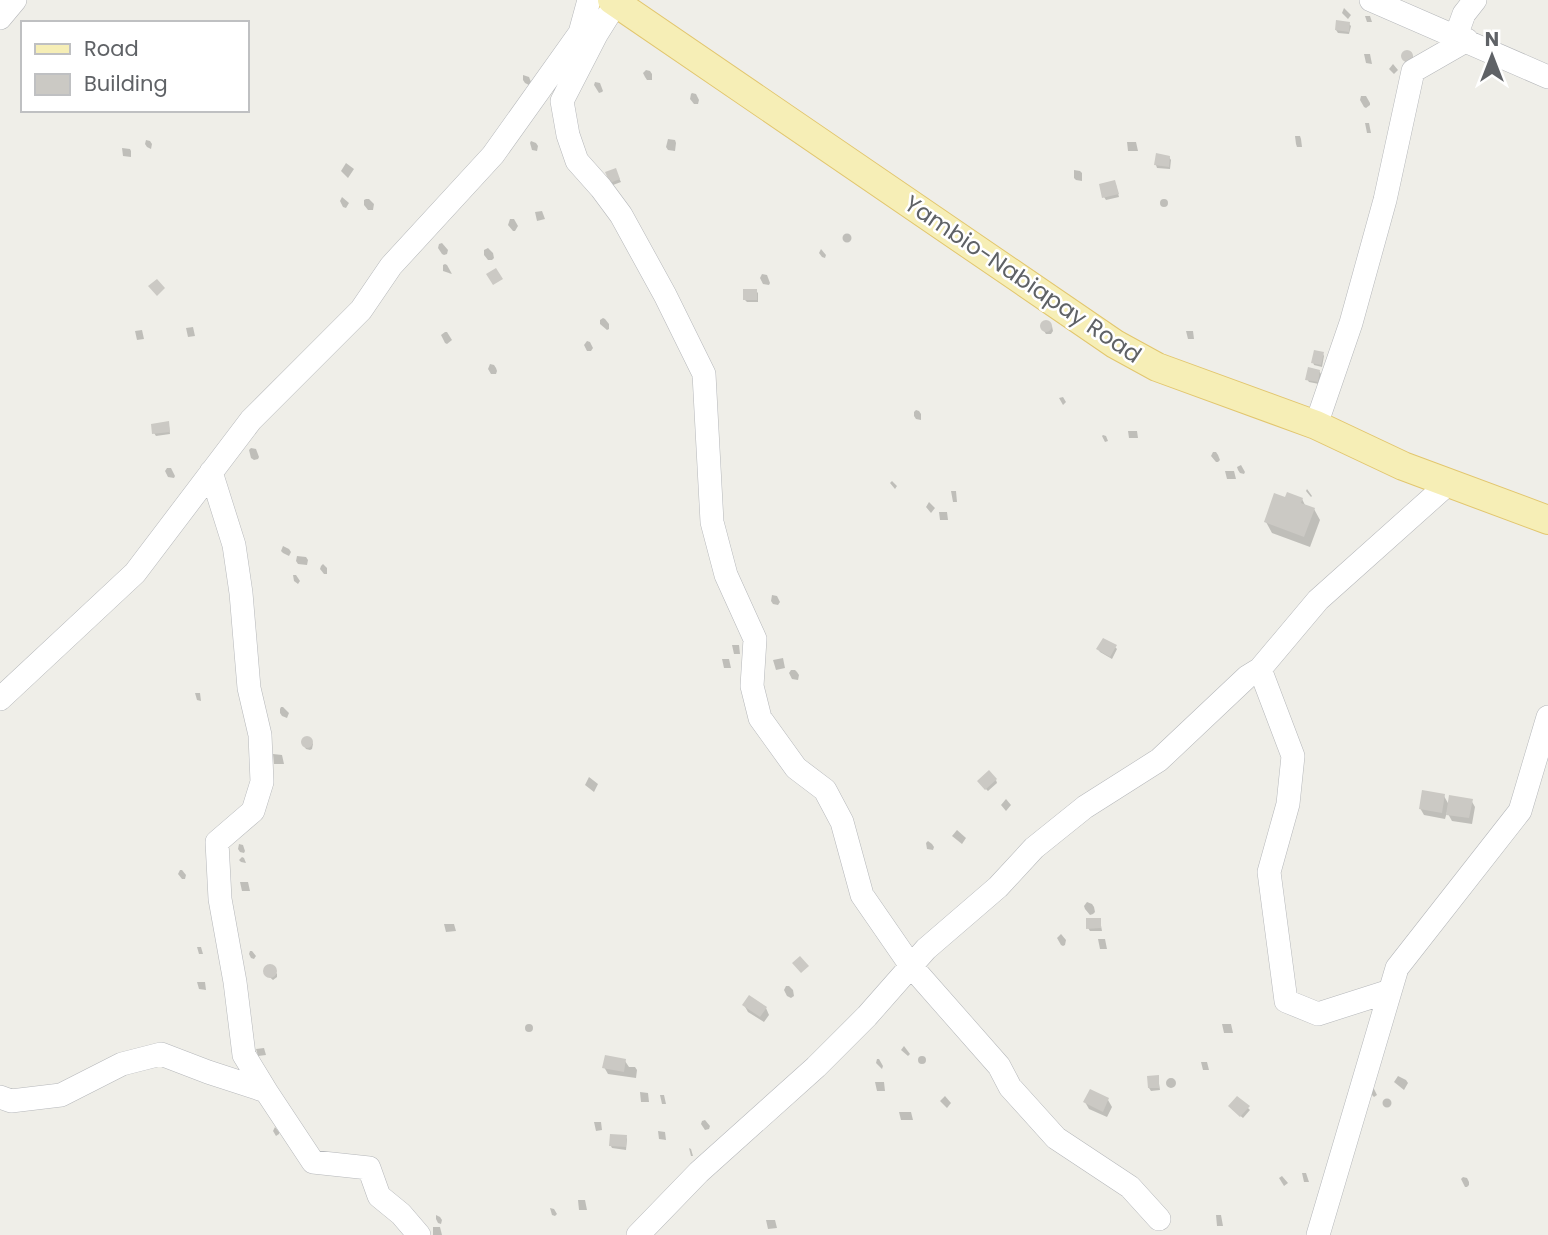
<svg xmlns="http://www.w3.org/2000/svg" width="1548" height="1235" viewBox="0 0 1548 1235" font-family="Poppins,sans-serif">
<style>
.shadow{fill:#0003}
.building{fill:#cbc9c4}
.lines{fill:none;stroke-linecap:round;stroke-linejoin:round}
.minor-casing{stroke:#b5b7ba;stroke-width:24}
.major-casing{stroke:#e2c66e;stroke-width:30}
.minor{stroke:#fff;stroke-width:23}
.major{stroke:#f6eeb6;stroke-width:28}
.labels{text-anchor:middle;dominant-baseline:central;stroke-width:5;stroke-linejoin:round;paint-order:stroke}
.street-label{font-size:23px;fill:#5f6266;stroke:#fff}
</style>
<rect width="100%" height="100%" fill="#efeee8"/>
<path class="shadow" d="M1344 8 1351 15 1348 19 1342 13Z
M1365 16H1370L1372 22H1367Z
M1349 24 1351 26 1349 34 1338 33 1336 30Z
M1407 51 1411 52 1415 61 1407 65 1402 56 1403 54Z
M1364 54H1370L1372 64 1366 63Z
M1393 64 1398 70 1394 74 1389 69Z
M646 70 650 71 652 74V80H647L645 77 643 73Z
M523 75 529 77 531 82 529 85 525 83 523 80Z
M595 82 600 83 603 91 602 92 599 93 594 85Z
M692 93 696 94 699 100 698 104H694L690 99 691 94Z
M1361 96H1366L1370 103V105L1366 108 1364 107 1360 100Z
M1365 123H1369L1371 133H1367Z
M1295 136H1300L1301 139 1302 147H1297L1296 144Z
M668 139 675 140 676 143 675 151 668 150 666 147Z
M146 140 150 141 152 144 151 149 147 147 145 144Z
M531 141 536 143 538 146 537 151 532 150 530 143Z
M1127 142H1136L1138 151H1128Z
M122 148 130 149 131 151V157L123 156Z
M1169 157 1171 160 1170 169 1157 168 1156 165Z
M346 163 354 169 348 178 341 171Z
M615 170 621 182 613 185 607 173Z
M1074 170 1080 171 1082 173V181L1076 180 1074 178Z
M1116 185 1119 197 1106 200 1104 197Z
M342 197 349 203 346 208 343 207 340 201Z
M1160 203a4 4 0 1 1 8 0a4 4 0 1 1-8 0Z
M366 199H369L374 204 373 210H368L364 205V200Z
M542 211 545 219 537 221 535 212Z
M510 219H514L518 226 515 231H513L508 225Z
M842.5 238a4.5 4.5 0 1 1 9 0a4.5 4.5 0 1 1-9 0Z
M442 243 448 250 447 254 444 255 442 254 438 248 439 244Z
M488 248 493 253 494 258 492 260H488L484 255V250Z
M821 249 826 255 825 258 822 257 819 253Z
M445 264 447 265 452 274 443 271V265Z
M762 274 767 275 770 283 769 285 763 284 760 278Z
M756 291 758 293V302H747L745 300Z
M603 318 605 319 609 324V329L607 330 600 324V320Z
M1047 321 1052 326 1053 331 1051 334H1046L1042 328 1043 322Z
M193 327 195 336 188 337 186 328Z
M142 330 144 339 137 340 135 331Z
M1186 331H1193L1194 339H1188Z
M445 332H447L452 340 447 344 445 343 441 335Z
M587 341 590 342 593 348 591 351H587L584 345Z
M1323 354 1324 356 1322 367 1314 365 1313 362Z
M490 364 494 365 496 368 497 371 496 374H491L488 369Z
M1319 371 1321 374 1319 384 1309 382 1307 379Z
M1063 397 1066 402 1063 405 1059 398Z
M916 410 919 411 921 414V420L916 419 914 416V412Z
M169 426 170 434 156 436 154 433Z
M1128 431H1137L1138 438H1129Z
M1103 435 1106 436 1108 441 1105 442 1102 436Z
M251 448 256 449 259 457 258 459 254 460 251 458 249 450Z
M1213 452H1216L1218 455 1220 460 1218 462H1216L1211 456Z
M1241 465 1245 472 1244 474 1240 473 1238 470 1237 467Z
M167 468H171L175 476 174 478 168 477 165 471Z
M1225 471H1234L1236 479H1227Z
M892 481 897 486 895 489 890 483Z
M1307 489 1312 496 1311 497 1306 491Z
M951 491H956L957 502H953Z
M1286 499H1302L1306 507 1314 509 1320 520 1310 547 1272 533 1266 522Z
M929 502 935 508 931 513 926 507Z
M939 512H947L948 520H940Z
M283 546 289 549 291 552 289 556 283 553 281 551Z
M297 556 306 557 308 560 307 565 298 564 296 561Z
M323 564 327 568V574H324L320 569 321 566Z
M293 575H296L300 581 298 584 294 581Z
M772 595 777 596 780 602 778 605 773 604 771 601Z
M732 645H739L740 654H734Z
M1115 647 1117 649 1112 659 1100 652 1098 649Z
M783 658 785 668 776 670 773 660Z
M722 659H729L731 668H724Z
M791 670H795L797 672 799 675 798 680 792 679 789 673Z
M195 693H200L201 701 197 700Z
M281 707H283L289 713 287 718 282 716 280 713V709Z
M305 738H308L313 744 312 749 310 750 306 749 302 743Z
M273 754 282 755 284 764H274Z
M589 777 598 784 594 792 585 785Z
M996 780 997 783 988 791 981 784Z
M1444 796 1449 805 1471 800 1475 807 1472 824 1452 821 1447 812 1445 819 1424 815 1420 808Z
M1006 799 1011 805 1006 811 1001 805Z
M957 830 966 838 962 844 952 836Z
M928 841 932 844 934 847 933 850 927 849 926 843Z
M239 844 243 845 245 851 244 853 240 852 238 849Z
M242 857 244 858 246 863 241 862 239 860Z
M180 870H182L186 875 185 879H182L178 874Z
M240 882H248L250 891H242Z
M1087 902 1092 904 1094 907 1095 912 1093 914 1090 915 1085 909 1084 906Z
M1100 920 1102 931H1090L1088 928Z
M444 924H454L456 931 446 932Z
M1061 934 1066 940 1065 945 1063 946 1061 945 1057 938Z
M1098 939H1105L1107 949H1100Z
M197 947H201L203 954H199Z
M250 951H252L256 956 254 959 251 958 249 954Z
M268 967H271L277 974V977L273 980 265 973V970Z
M197 982H205L206 990 199 989Z
M786 986H789L793 990 794 996 791 998 787 996 784 990Z
M744 1005 766 1008 769 1015 764 1022 748 1012Z
M1222 1024H1231L1233 1033H1224Z
M525 1028a4 4 0 1 1 8 0a4 4 0 1 1-8 0Z
M904 1046 910 1054 908 1056 901 1050Z
M264 1048 266 1055 258 1056 256 1049Z
M918 1060a4 4 0 1 1 8 0a4 4 0 1 1-8 0Z
M877 1059H879L883 1066 882 1069 876 1063Z
M625 1061 629 1067H635L637 1070 636 1078 608 1074 604 1067Z
M1201 1062H1207L1209 1070H1203Z
M1398 1076 1406 1080 1408 1083 1404 1090 1394 1082Z
M1158 1077 1160 1090 1151 1091 1149 1088Z
M1166 1083a5 5 0 1 1 10 0a5 5 0 1 1-10 0Z
M875 1082H884L885 1091H877Z
M1373 1087 1377 1095 1374 1097 1370 1093Z
M640 1092 648 1093 649 1102H641Z
M660 1095H664L666 1104H662Z
M945 1096 951 1103 947 1108 940 1101Z
M1382.5 1103a4.5 4.5 0 1 1 9 0a4.5 4.5 0 1 1-9 0Z
M1108 1100 1112 1107 1107 1117 1089 1109 1085 1102Z
M1248 1108 1250 1110 1243 1118 1232 1109Z
M899 1112H911L913 1120H901Z
M705 1120 710 1126 709 1129 705 1130 701 1124 702 1121Z
M594 1122H601L602 1130 596 1131Z
M275 1127 279 1132V1134L276 1136 273 1131Z
M658 1131 665 1132 666 1140 659 1139Z
M626 1137 627 1139 626 1150 612 1148 611 1146Z
M689 1148 691 1149 693 1156H691Z
M1302 1173H1306L1309 1182H1304Z
M1282 1176 1288 1183 1284 1186 1279 1178Z
M1463 1177 1467 1178 1469 1182V1185L1467 1187H1465L1461 1179Z
M578 1200H585L587 1210H579Z
M550 1208 554 1209 557 1214 555 1216 552 1215Z
M436 1215 440 1217 442 1220 441 1224 438 1223 436 1219Z
M1216 1215H1221L1223 1226H1217Z
M766 1220H775L777 1228 768 1229Z
M433 1227H440L442 1235H433Z"/>
<path class="building" d="M1336 20 1350 22 1349 32 1335 30Z
M1401 56a6 6 0 1 1 12 0a6 6 0 1 1-12 0Z
M1156 153 1170 156 1169 167 1154 165Z
M616 168 620 179 610 183 605 172Z
M1115 180 1119 194 1102 198 1099 184Z
M496 268 503 279 493 285 486 274Z
M157 279 165 288 157 296 148 286Z
M743 289H757V300H743Z
M1040 326a6 6 0 1 1 12 0a6 6 0 1 1-12 0Z
M1314 350 1324 352 1321 365 1311 363Z
M1308 367 1320 370 1318 382 1305 380Z
M169 421 170 432 152 434 151 424Z
M1287 492 1303 498 1301 503 1315 508 1304 537 1264 522 1274 493 1285 497Z
M1103 638 1117 645 1110 657 1096 649Z
M301 742a6 6 0 1 1 12 0a6 6 0 1 1-12 0Z
M989 770 997 779 985 790 977 781Z
M1422 790 1445 794 1442 813 1419 809Z
M1449 795 1473 799 1469 818 1446 815Z
M1086 918H1101V928L1086 929Z
M800 956 809 966 801 973 792 963Z
M263 971a7 7 0 1 1 14 0a7 7 0 1 1-14 0Z
M749 995 767 1007 760 1017 742 1005Z
M605 1055 626 1059 624 1072 602 1068Z
M1159 1075V1088H1148L1147 1076Z
M1090 1089 1109 1098 1103 1112 1083 1102Z
M1237 1096 1250 1106 1240 1117 1228 1106Z
M610 1134 627 1135 626 1147 609 1146Z"/>
<g class="lines">
<g class="minor-casing">
<path id="minor" d="M1371 0 1548 77
M616 3 596 35 562 101 568 135 577 161 601 188 621 215 665 295 704 374 712 522 726 575 755 639 752 686 760 718 796 768 825 790 842 822 862 895 911 966 999 1066 1010 1087 1056 1138 1130 1187 1159 1219
M0 18 15 0
M1456 36 1464 14 1475 0
M1316 425 1351 323 1385 200 1413 71 1467 40
M211 472 234 545 241 593 249 688 260 735 262 782 253 811 217 842 220 899 235 982 244 1055 266 1091
M1260 669 1293 756 1288 804 1269 872 1286 1001 1318 1014 1390 991
M0 699 135 573 251 420 361 310 391 266 493 155 580 33 589 0
M0 1097 11 1101 61 1095 122 1064 161 1054 208 1072 266 1091 313 1162 369 1168 379 1196 401 1214 419 1235
M638 1235 699 1172 816 1067 867 1016 926 949 998 887 1034 848 1085 807 1159 760 1247 677 1260 669 1318 600 1450 482
M1318 1235 1397 968 1520 811 1548 717"/>
</g>
<g class="major-casing">
<path id="major" d="M612 0 1115 344 1157 367 1316 425 1403 466 1548 520"/>
</g>
<use href="#minor" class="minor"/>
<use href="#major" class="major"/>
</g>
<g class="labels">
<g class="street-label">
<text transform="translate(1023 279) rotate(34)">Yambio-Nabiapay Road</text>
</g>
</g>
<rect x="21" y="21" width="228" height="91" fill="#ffffff" stroke="#bfc0c2" stroke-width="2"/>
<rect x="35" y="44" width="35" height="10" fill="#f6eeb6" stroke="#bfc0c2" stroke-width="2"/>
<text x="84" y="56" font-size="21" fill="#5f6266">Road</text>
<rect x="35" y="74" width="35" height="21" fill="#cbc9c4" stroke="#bfc0c2" stroke-width="2"/>
<text x="84" y="91" font-size="21" fill="#5f6266">Building</text>
<g transform="translate(1492 56)" stroke="#ffffff" stroke-width="5" paint-order="stroke">
<path d="M0-5L12 26L0 18L-12 26Z" fill="#5f6266"/>
<text y="-10" font-size="19" font-weight="bold" text-anchor="middle" fill="#5f6266">N</text>
</g>
</svg>
